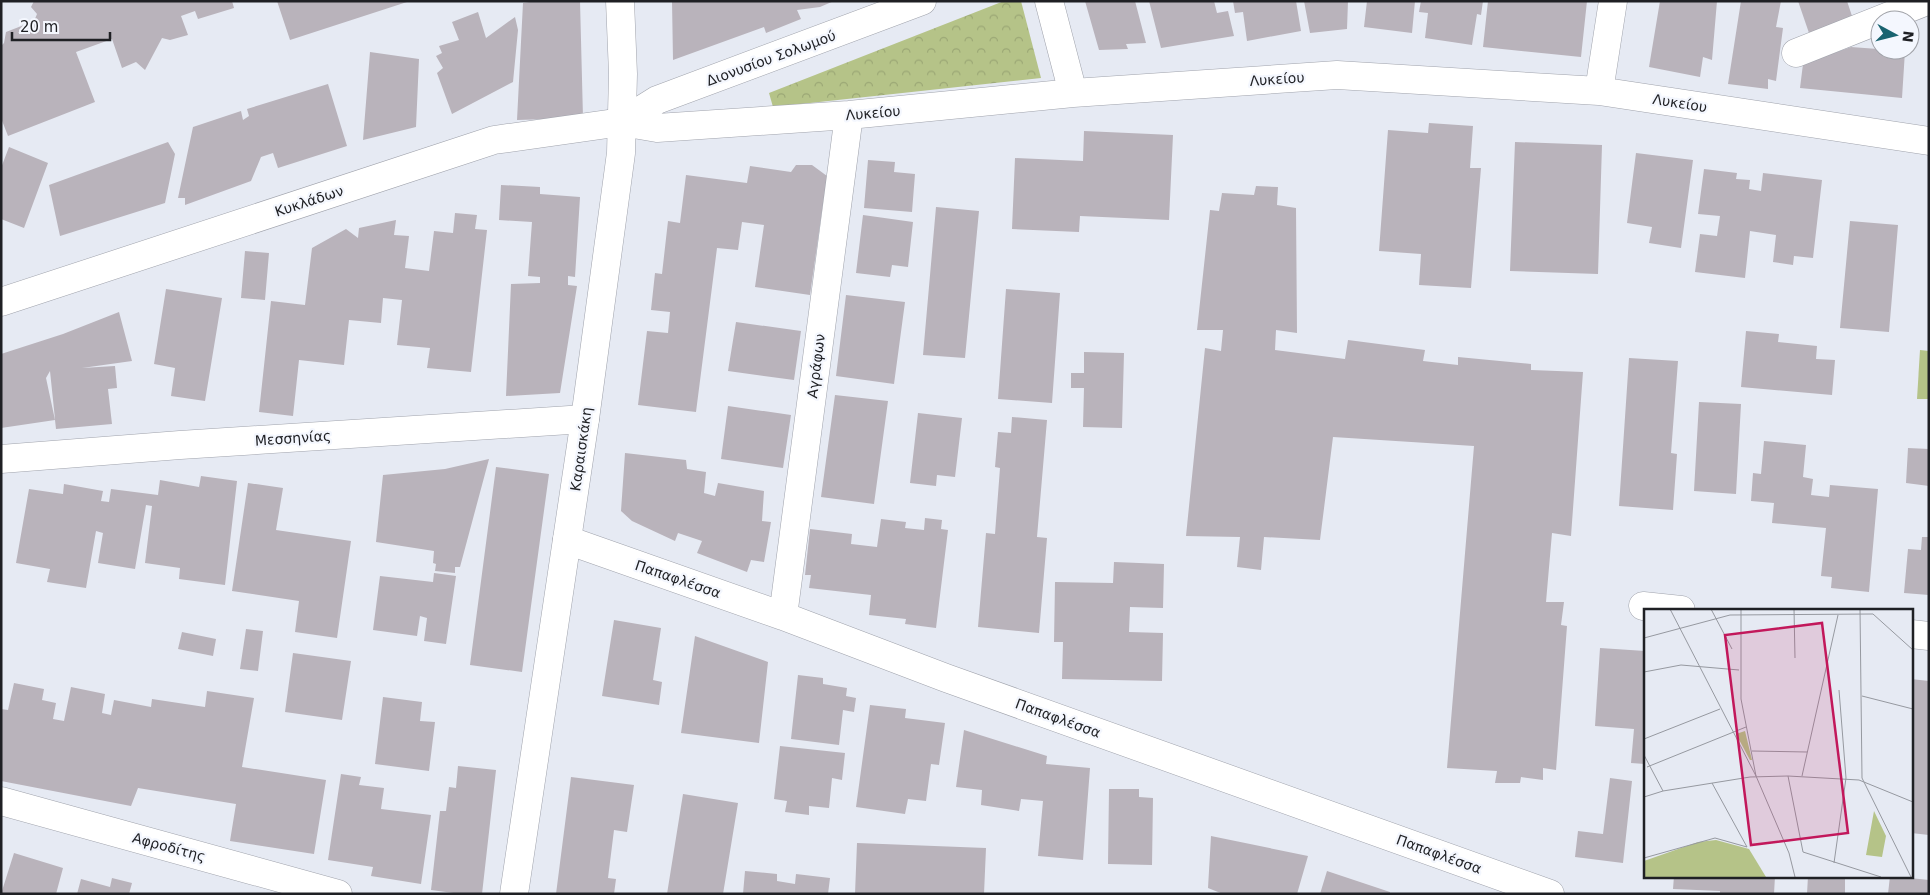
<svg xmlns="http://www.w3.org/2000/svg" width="1930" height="895" viewBox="0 0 1930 895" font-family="'DejaVu Sans',sans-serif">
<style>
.forest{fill:url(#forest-crowns)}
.garden{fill:#b5c388}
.building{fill:#b9b3bb;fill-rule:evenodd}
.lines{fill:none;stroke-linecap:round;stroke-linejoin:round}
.street-casing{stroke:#a0a3ac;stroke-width:29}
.secondary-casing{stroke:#a0a3ac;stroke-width:29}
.street{stroke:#fff;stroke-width:28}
.secondary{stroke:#fff;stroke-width:28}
.labels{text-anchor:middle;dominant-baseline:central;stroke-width:4.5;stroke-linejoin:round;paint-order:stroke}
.street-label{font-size:14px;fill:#1f2024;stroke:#f4f7fe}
.inset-road{fill:none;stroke:#9699a0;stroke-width:1}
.view{fill:#c2185b;fill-opacity:0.15;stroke:#c2185b;stroke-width:2.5}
.inset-edge{fill:none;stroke:#1f2024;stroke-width:2.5}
</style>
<defs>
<pattern id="forest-crowns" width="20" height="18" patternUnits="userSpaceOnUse" patternTransform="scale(1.25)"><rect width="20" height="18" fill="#b5c388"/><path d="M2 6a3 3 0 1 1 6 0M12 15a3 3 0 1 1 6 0" fill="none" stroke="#9ba775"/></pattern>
</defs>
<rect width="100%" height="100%" fill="#e6eaf3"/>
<path class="forest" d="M1004 1H1021L1041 78 773 107 769 93Z"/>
<path class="garden" d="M1920 350 1929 351V399H1917Z"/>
<path class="building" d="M34 1H232L234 8 198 19 195 11 181 16 188 35 170 40 162 38 145 70 136 62 122 68 112 39 76 52 95 102 8 136 1 118V46L4 43 6 32 24 25 30 31 37 14 31 7Z
M277 1H406L407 2 290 40Z
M536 1H580L583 118 517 120 523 3Z
M672 1H834L820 7 797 10 801 19 766 33 764 27 673 60Z
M1085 1H1135L1146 43 1126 44 1128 49 1099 50Z
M1149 1H1214L1217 13 1228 11 1234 36 1161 48Z
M1233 1H1296L1301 31 1247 41 1243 12 1235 13Z
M1304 1H1348L1347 29 1310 33Z
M1367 1H1415L1412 33 1364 27Z
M1421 1H1483L1481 15 1477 14 1472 45 1425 38 1428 13 1419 12Z
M1488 1H1587L1581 57 1483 47Z
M1660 1H1717L1712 60 1703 57 1700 77 1649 67Z
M1741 1H1781L1776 27 1783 28 1776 81 1768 79V89L1728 84Z
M1798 1H1847L1853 19 1809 33Z
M478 12 486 38 515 17 518 30 513 82 452 114 437 73 443 68 436 56 442 53 439 46 459 40 452 22Z
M1851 47 1905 51 1902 98 1800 88 1803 64Z
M370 52 419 59 416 127 363 140Z
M328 84 347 146 278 168 273 153 261 157 251 181 185 205V198H178L193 127 241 111 243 120 249 116 247 109Z
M1429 123 1473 126 1470 168H1481L1471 288 1419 285 1421 254 1379 251 1388 130 1428 133Z
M1084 131 1173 135 1169 220 1080 216 1079 232 1012 229 1015 158 1083 161Z
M168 142 175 154 165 203 60 236 49 185Z
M1515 142 1602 145 1598 274 1510 271Z
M9 147 48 163 24 228 1 219V168Z
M1636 153 1693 160 1681 248 1649 243 1652 227 1627 223Z
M868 160 895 162 894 172 915 174 912 212 864 208Z
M796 165H812L827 176 810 295 755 287 764 225 742 222 738 250 717 248 696 412 638 405 647 331 668 333 670 312 651 310 655 273 662 274 668 221 680 223 686 175 747 183 750 166 791 172Z
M1704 169 1737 173 1736 179 1750 180 1749 189 1761 191 1763 173 1822 180 1813 258 1794 256 1793 265 1773 262 1776 235 1750 231 1745 278 1695 272 1700 234 1717 236 1720 216 1698 214Z
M501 185 540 187V194L580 197 575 277 568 276V285L577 286 560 393 506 396 511 284 540 283V277L528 276 532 222 499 220Z
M1256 186 1278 187 1277 205 1296 208 1297 333 1276 330 1275 350 1345 359 1348 340 1425 350 1423 361 1458 365V357L1531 364V370L1583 372 1571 536 1552 533 1546 602H1564L1561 625 1567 626 1556 770 1543 768V780L1521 777 1520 783H1495L1497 771 1447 768 1474 446 1333 437 1320 540 1264 537 1261 570 1237 567 1240 537 1186 536 1205 348 1221 351 1223 330H1197L1210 210 1219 211 1222 193 1254 195Z
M936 207 979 211 965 358 923 355Z
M455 213 477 215 475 229 487 230 471 372 427 368 430 348 397 345 402 300 383 298 381 323 349 320 344 365 299 360 293 416 259 412 271 301 305 305 312 248 346 229 358 238 359 228 396 220 394 235 409 236 405 268 429 271 434 231 453 233Z
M863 215 913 222 908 267 892 265 890 277 856 273Z
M1850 221 1898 225 1889 332 1840 328Z
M245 251 269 253 265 300 241 298Z
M166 289 222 298 205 401 171 396 175 368 154 364Z
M1006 289 1060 293 1052 403 998 399Z
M846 295 905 302 894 384 836 376Z
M119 312 132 361 82 368 115 366 117 388 108 389 112 424 56 429 55 420 1 428V354L63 334ZM50 371 55 419V420L46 378Z
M736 322 801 331 794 380 728 371Z
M1746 331 1779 334 1778 342 1817 346 1816 359 1835 360 1832 395 1741 387Z
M1084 352 1124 353 1122 428 1083 427 1084 388H1071V373H1084Z
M1629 358 1678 361 1671 453 1677 454 1673 510 1619 506Z
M835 395 888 401 874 504 821 497Z
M1699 402 1741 404 1736 494 1694 491Z
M728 406 791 415 783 468 721 459Z
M918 413 962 418 955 477 937 475 936 486 910 483Z
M1012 417 1047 420 1037 537 1047 538 1039 633 978 627 986 533 995 534 1000 468 995 467 998 432 1011 433Z
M1764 441 1806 445 1803 477 1813 479 1811 495 1829 497 1830 485 1878 489 1869 592 1831 588 1832 577 1821 576 1826 528 1772 523 1774 503 1751 501 1753 473 1761 474Z
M1908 448 1929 449V486L1906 483Z
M625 453 686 460 687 469 706 472 704 493 715 496 718 483 764 491 762 521 771 522 764 562 751 560 747 572 697 553 702 541 678 533 675 541 632 521 621 511Z
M489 459 460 567H455V573L435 571 436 564 433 563 434 551 376 542 383 475 445 469Z
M496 467 549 474 522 672 470 665Z
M201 476 237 481 225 585 179 579 180 568 145 563 152 506 146 505 135 569 98 563 103 533 96 531 86 588 47 582 50 569 16 563 29 489 63 494 64 484 103 491 101 501 109 502 111 489 158 495 160 480 199 487Z
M248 483 283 488 276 530 351 541 337 638 295 632 299 601 232 591Z
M925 518 942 520 941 529 948 530 936 628 905 624 906 619 869 615 871 595 809 588 811 575H805L810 529 852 534 851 544 877 547 881 519 906 522 905 528 924 530Z
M1922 537H1929V595L1904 593 1908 549 1921 550Z
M1114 562 1164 564 1163 608 1130 607 1129 632 1163 633 1162 681 1062 679 1063 642H1054L1055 582 1113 583Z
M434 573 456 576 446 644 424 641 427 618 420 616 417 636 373 630 380 576 433 582Z
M614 620 661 628 653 680 662 682 659 705 602 696Z
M246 629 263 631 258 671 240 669Z
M182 632 216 639 213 656 178 649Z
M695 636 768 662 759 743 681 733Z
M1600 648 1645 651V764L1631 763 1634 729 1595 726Z
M293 653 351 661 342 720 285 712Z
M798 675 823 678V684L847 688 846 696 856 698 854 712 843 710 839 745 791 739Z
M1911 679 1929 681V835L1911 833Z
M14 683 44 689 42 700 56 703 53 719 64 721 71 687 105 694 102 713 111 715 114 700 151 707 152 699 205 707 207 691 254 698 242 767 326 780 314 854 230 841 236 804 138 788 131 806 1 781V709L8 710Z
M383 697 422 702 420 721 435 722 429 771 375 764Z
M870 705 906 709 905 718 945 723 939 765 931 764 926 801 908 799 905 814 856 807Z
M964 730 1047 756 1046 764 1090 768 1083 860 1038 856 1043 801 1021 799 1019 811 981 805 982 790 956 787Z
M780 746 845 753 842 780 832 778 829 808 809 806V815L785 812 787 801 774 799Z
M458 766 496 770 482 894H461L431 890 440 811H446L449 787 456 788Z
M341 774 361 777 359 785 384 788 381 809 431 815 421 884 371 876 373 867 328 860Z
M571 777 634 785 627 832 614 830 608 878 616 879 614 894H556Z
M1610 778 1632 781 1623 863 1575 857 1578 831 1603 834Z
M1109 789H1139V797L1153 798 1152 865 1108 864Z
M683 794 738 803 723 894H667Z
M1211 836 1308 856 1297 894H1223L1208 888Z
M857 843 986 848 984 894H855Z
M14 853 63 868 56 894H1Z
M745 871 777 874V881L795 884 796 874 830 878 828 894H743Z
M1327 871 1390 892V894H1320Z
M1674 876H1775L1774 894H1720V891L1673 889Z
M1808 876H1845V894H1807Z
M1890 876 1929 880V894H1888Z
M112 878 132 883 129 894H77L81 879 110 887Z"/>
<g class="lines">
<g class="street-casing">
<path id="street" d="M1049 1 1073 93
M1796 53 1927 1
M1599 91 1613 1
M622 122 657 100 922 1
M1 302 494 140 622 122 657 128 849 115 1073 93 1337 75 1599 91 1929 141
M1 459 180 445 585 419
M567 540 783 616 946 678 1550 894
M1643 606 1681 610
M783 616 849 115
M1911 634 1929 636
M1 801 338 894"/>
</g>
<g class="secondary-casing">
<path id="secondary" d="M514 894 585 419 621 153 623 74 620 1"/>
</g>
<use href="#street" class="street"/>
<use href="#secondary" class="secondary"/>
</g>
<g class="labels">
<g class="street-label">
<text transform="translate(771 58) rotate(-20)">Διονυσίου Σολωμού</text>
<text transform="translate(1277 79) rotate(-4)">Λυκείου</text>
<text transform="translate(1680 103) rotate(9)">Λυκείου</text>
<text transform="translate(873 113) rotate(-5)">Λυκείου</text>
<text transform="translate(309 201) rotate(-18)">Κυκλάδων</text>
<text transform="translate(816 366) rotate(-83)">Αγράφων</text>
<text transform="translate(293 438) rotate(-4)">Μεσσηνίας</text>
<text transform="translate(581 449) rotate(-82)">Καραισκάκη</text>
<text transform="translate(678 579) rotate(19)">Παπαφλέσσα</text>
<text transform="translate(1058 718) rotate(20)">Παπαφλέσσα</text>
<text transform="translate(169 847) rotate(15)">Αφροδίτης</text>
<text transform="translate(1439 854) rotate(20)">Παπαφλέσσα</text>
</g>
</g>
<g transform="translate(1644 609)">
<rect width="269" height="269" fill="#e6eaf3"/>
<path d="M72 231 105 240 122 268H0V252L54 233Z" fill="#b5c388"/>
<path d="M101 122 108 151H106L92 125ZM230 202 242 227 238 248 222 246Z" fill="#b5c388"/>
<path class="inset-road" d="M26 0 112 167M67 0 88 40M97 0V90L112 167 145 244 151 268M150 0 151 49M216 0 218 169 267 268M0 29 86 6 229 5 269 41M0 63 37 56 95 61M218 87 269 100M0 130 76 100M108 142 163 143M0 146 19 182M3 158 102 118M144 167 159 243 237 268M158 167 194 6M68 174 103 238M0 188 19 182 106 168 144 167 215 171 269 193M0 249 71 229 103 238M190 254 202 169 195 81"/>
<path class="view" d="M178 14 204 224 107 236 81 26Z"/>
<rect width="269" height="269" class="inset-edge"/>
</g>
<rect width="1930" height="895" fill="none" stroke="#1f2024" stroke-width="5"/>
<g transform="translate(1895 35) rotate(97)"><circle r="24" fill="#f4f7fe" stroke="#9fa1a7"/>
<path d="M0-4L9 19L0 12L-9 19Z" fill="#196370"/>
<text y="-8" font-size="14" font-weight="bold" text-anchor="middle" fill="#1f2024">N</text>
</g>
<path d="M12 32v8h98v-8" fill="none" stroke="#1f2024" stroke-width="2.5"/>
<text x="20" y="32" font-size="15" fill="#1f2024" stroke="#f4f7fe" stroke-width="4" paint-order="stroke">20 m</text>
</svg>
